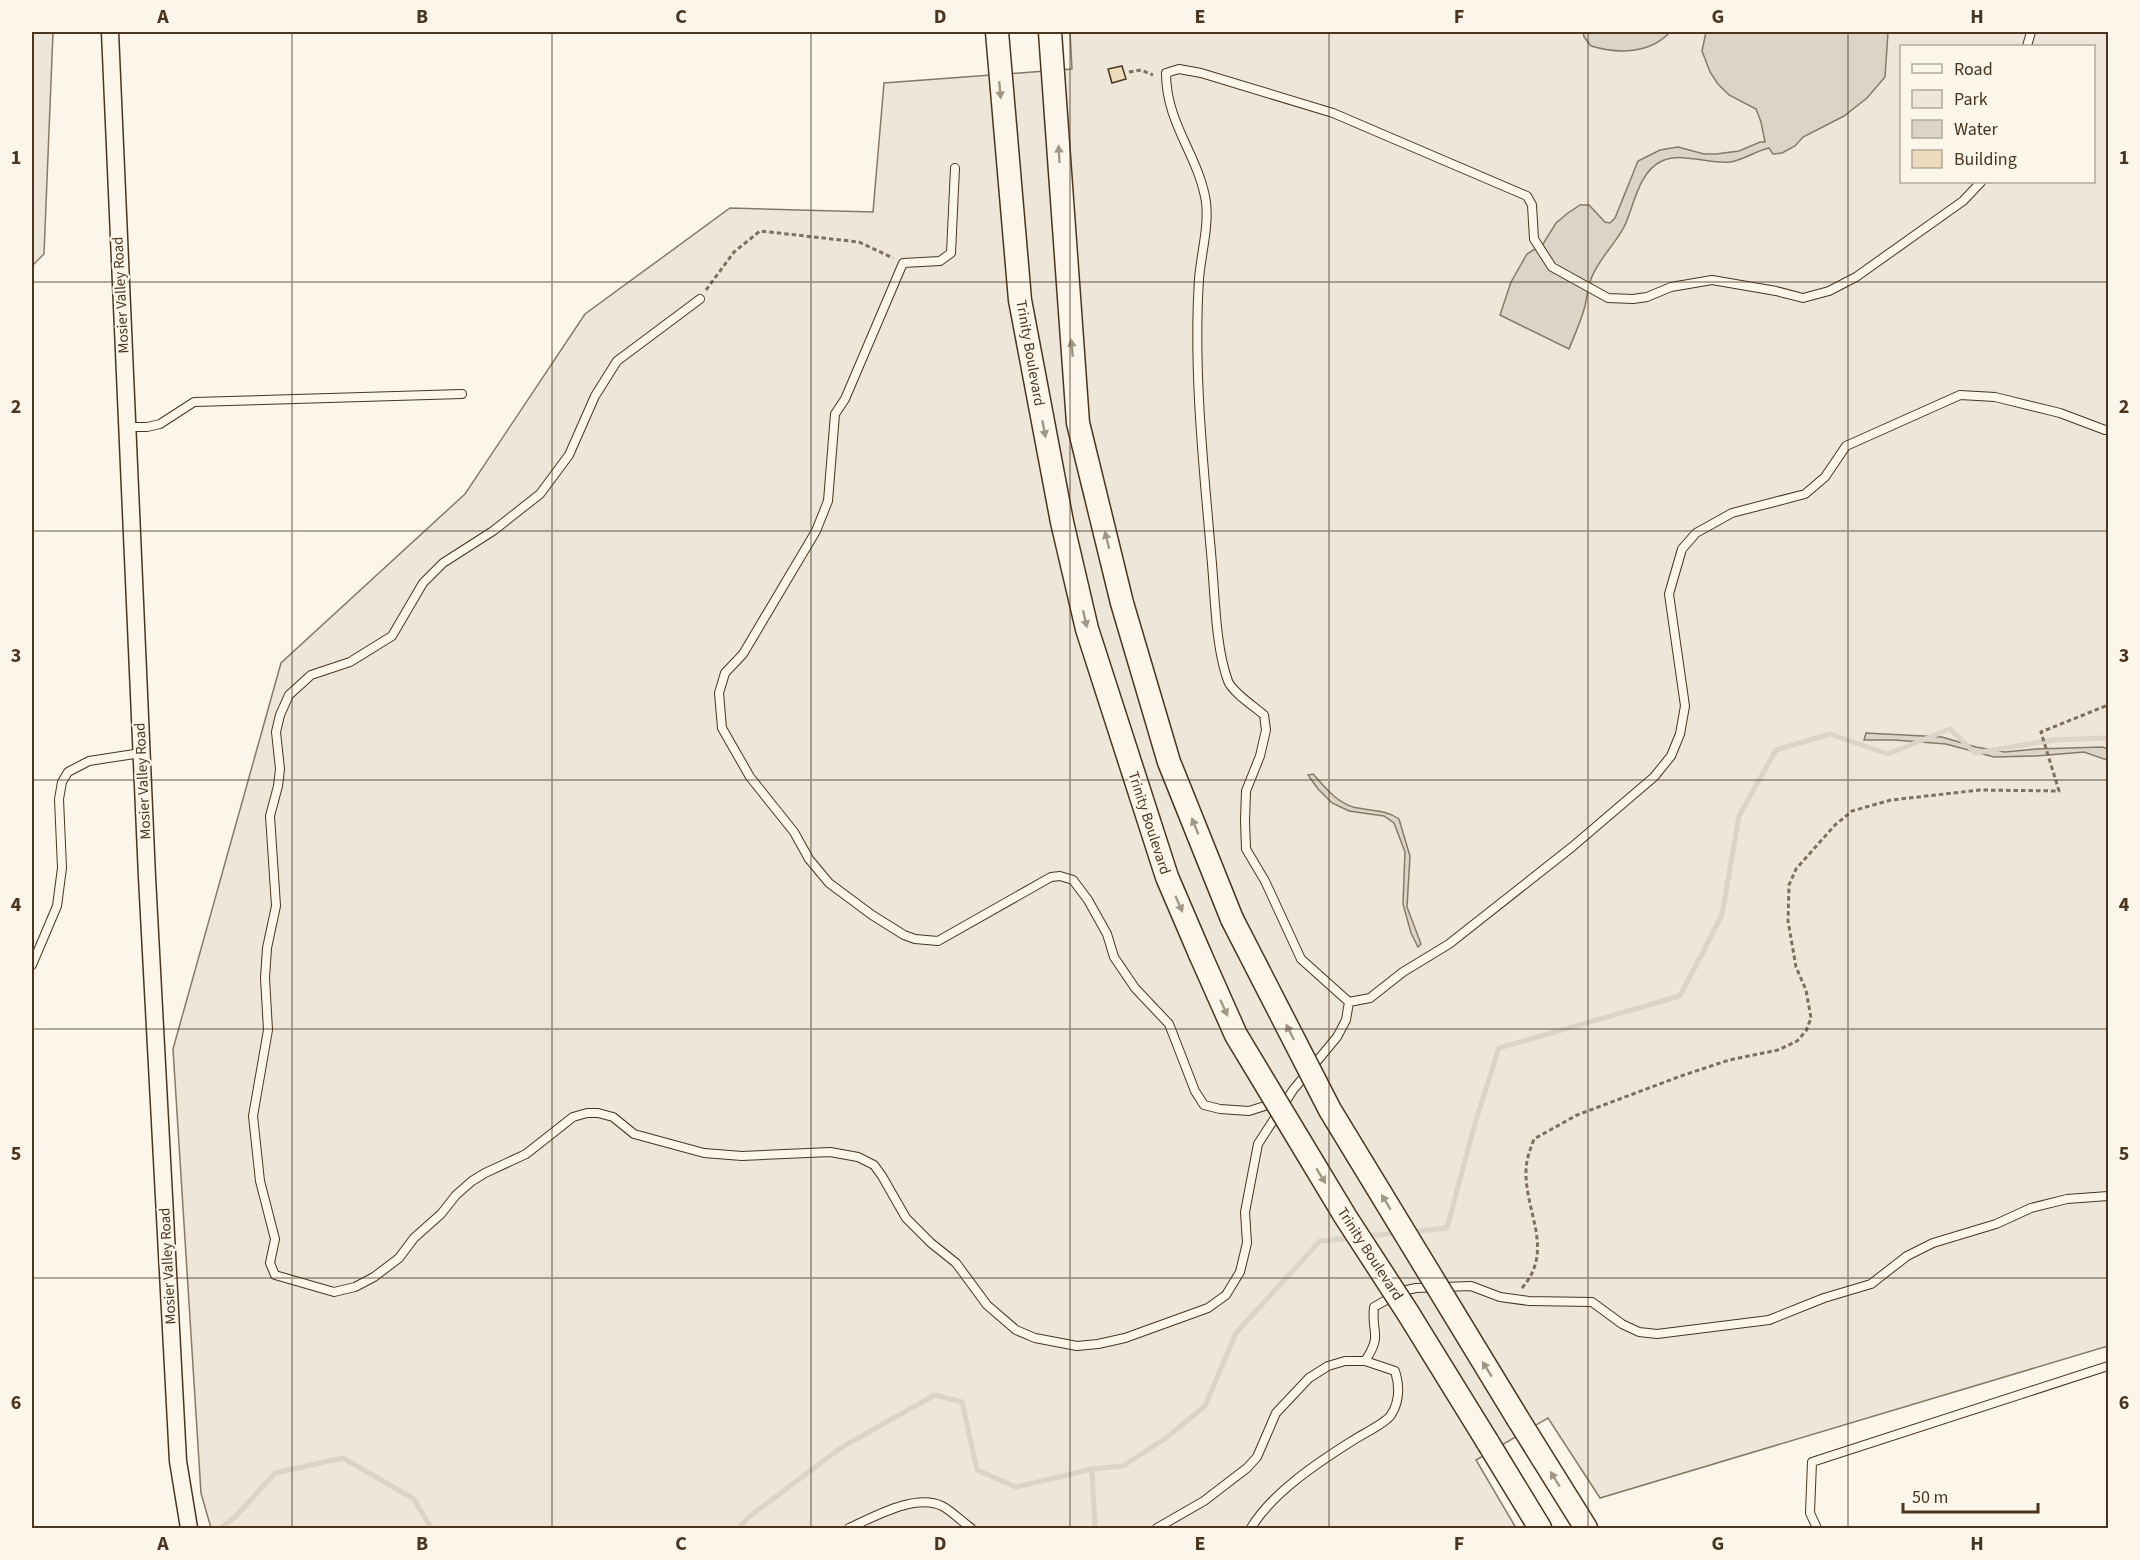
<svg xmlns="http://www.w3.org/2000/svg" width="2140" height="1560" viewBox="0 0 2140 1560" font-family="'Source Sans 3',sans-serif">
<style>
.green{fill:#ede6d9;stroke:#887966;stroke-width:1.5;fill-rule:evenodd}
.water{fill:#dcd4c6;stroke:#887966;stroke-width:1.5}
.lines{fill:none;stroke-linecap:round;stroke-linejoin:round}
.stream{stroke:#dcd4c6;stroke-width:5}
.building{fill:#ecdcbc;stroke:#4a3520;stroke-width:1.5}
.lane-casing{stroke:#4a3520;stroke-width:10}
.street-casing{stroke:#4a3520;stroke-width:19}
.secondary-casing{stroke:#4a3520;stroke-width:25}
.path{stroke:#7f6f5c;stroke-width:3;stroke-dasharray:4.5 3;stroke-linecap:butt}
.lane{stroke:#fbf6e9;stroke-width:8}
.street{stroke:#fbf6e9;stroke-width:16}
.secondary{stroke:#fbf6e9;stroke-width:22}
.secondary-bridge-casing{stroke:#4a3520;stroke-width:25;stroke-linecap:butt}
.secondary-bridge{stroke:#fbf6e9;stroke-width:22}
.oneway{fill:#a29684}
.grid{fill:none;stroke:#4a3520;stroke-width:1.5;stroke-opacity:0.55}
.labels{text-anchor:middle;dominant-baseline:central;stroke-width:4.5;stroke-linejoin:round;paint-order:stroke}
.street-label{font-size:15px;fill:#4a3520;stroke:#fbf6e9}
.neatline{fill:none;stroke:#4a3520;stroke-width:2}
.grid-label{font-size:20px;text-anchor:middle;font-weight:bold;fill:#4a3520}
</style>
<rect width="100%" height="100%" fill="#fbf6e9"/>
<path class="green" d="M32 32H53L44 254 32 266Z
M1070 32H2108V1346L1600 1498 1548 1418 1476 1460 1516 1528H211L201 1493 173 1049 281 663 465 494 585 314 730 208 873 212 884 83 1072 69ZM1902 46H2094V182H1902Z"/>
<path class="water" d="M1583 32H1670C1650 54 1618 54 1591 46L1584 37Z
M1706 32H1888L1885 77 1867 98 1844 116 1803 137 1795 146 1782 153 1773 154 1769 148C1756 151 1743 160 1730 162 1708 164 1683 152 1662 161 1639 171 1634 205 1625 225 1616 244 1598 259 1591 279 1588 287 1587 297 1585 306 1581 321 1575 334 1569 349L1500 315 1511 282 1527 254 1543 244 1556 223 1568 213 1580 205H1589L1605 222 1610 223 1615 218 1638 161 1660 150 1678 147 1704 154H1716L1739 151 1760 142H1765L1761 122 1756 109 1729 95 1718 84 1710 72 1702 51Z
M1866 733 1942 737 1976 747 2005 752 2036 749 2103 747 2108 749V777L2107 760 2084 752 2036 756 1994 757 1946 744 1894 740H1864Z
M1313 774C1324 786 1336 802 1353 807 1369 811 1385 809 1399 819L1410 856 1407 907 1421 944 1418 947 1411 933 1403 904 1405 852 1394 823 1384 816 1349 811 1332 803 1318 789 1308 775Z"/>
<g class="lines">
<path class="stream" d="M1411 1232 1447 1228 1475 1123 1499 1048 1680 996 1722 915 1739 816 1776 750 1830 734 1888 754 1950 729 1975 753 2053 740 2106 738 2108 742
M1367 1236 1399 1233
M1092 1469 1095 1528
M221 1528 236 1516 275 1473 343 1458 414 1499 431 1528
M738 1528 750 1516 842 1447 935 1395 962 1402 977 1470 1016 1487 1092 1469 1123 1466 1166 1438 1205 1406 1236 1333 1320 1241 1351 1238"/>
</g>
<path class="building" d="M1122 66 1126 79 1112 83 1108 69Z"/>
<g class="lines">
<g class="lane-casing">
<path id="lane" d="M2027 46 2031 32
M955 168 951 253 940 261 903 263 845 399 835 414 828 501 816 531 743 654 725 673 719 693 722 728 750 777 794 832 809 859 829 883 872 915 904 935 915 939 938 941 1051 877 1060 876 1073 880 1088 900 1107 934 1114 957 1135 988 1169 1024 1195 1091 1204 1105 1220 1109 1249 1111 1274 1103
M700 299 617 361 595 396 569 455 540 494 493 531 443 563 423 583 392 636 350 662 311 675 289 695 280 715 276 732 280 769 278 786 270 816 276 906 267 948 265 978 268 1030 253 1116 260 1181 275 1239 270 1263 275 1275 334 1292 355 1287 374 1277 399 1258 414 1238 441 1214 456 1195 472 1181 485 1173 526 1154 573 1117 587 1113H598L613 1117 634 1134 704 1153 742 1156 830 1152 858 1157 874 1165 882 1176 906 1218 931 1243 956 1263 987 1305 1016 1330 1035 1338 1077 1346 1098 1344 1125 1338 1208 1308 1226 1295 1240 1272 1247 1243 1245 1212 1258 1144 1293 1090 1337 1037 1346 1020 1349 1002
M127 427H147L160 424 194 402 462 394
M32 965 57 906 62 868 59 799 62 782 68 772 89 761 141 753
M1349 1002 1301 959 1265 881 1246 849 1245 821 1246 791 1260 756 1266 730 1264 715C1255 707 1232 692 1228 681 1216 649 1215 599 1212 564 1204 470 1193 374 1199 279 1201 254 1209 227 1206 202 1199 156 1166 124 1166 73L1179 69 1201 73 1333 113 1527 196 1532 205 1534 239 1552 267 1608 298 1633 299 1647 297 1671 287 1712 280 1776 291 1803 298 1829 291 1856 277 1963 201 1981 182
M1349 1002 1370 998 1403 972 1449 944 1572 847 1654 777 1671 756 1680 734 1685 706 1669 594 1682 549 1696 533 1732 513 1805 494 1825 477 1846 446 1960 395 1995 397 2060 413 2105 430H2108
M1365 1361C1383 1334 1371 1334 1374 1307L1402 1291 1416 1288 1471 1286 1500 1297 1529 1301 1592 1302 1622 1324 1639 1332 1657 1334 1769 1320 1824 1298 1871 1284 1907 1256 1933 1243 1996 1224 2031 1208 2067 1199 2108 1196
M849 1528C874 1517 915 1493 942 1506 952 1511 962 1522 971 1528
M1157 1528 1204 1501 1247 1468 1257 1457 1276 1413 1309 1378 1328 1366 1345 1361H1365L1395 1371C1400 1387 1400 1401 1391 1415 1385 1424 1362 1434 1352 1441 1317 1463 1272 1493 1251 1528
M1817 1528 1810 1513 1812 1462 2108 1366"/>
</g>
<g class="street-casing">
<path id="street" d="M110 32 147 877 178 1461 189 1528"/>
</g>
<g class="secondary-casing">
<path id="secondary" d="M997 32 1020 300 1062 522 1087 629 1167 877 1200 954
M1050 32 1078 423 1122 603 1169 762 1232 919
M1518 1419 1586 1528
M1487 1441 1540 1528"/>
</g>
<path class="path" d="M1129 72 1141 70 1153 75
M706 290 734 252 760 231 859 242 893 258
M1522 1288C1555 1250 1525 1213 1526 1171 1526 1160 1530 1150 1534 1139L1577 1115 1681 1076 1729 1060 1778 1050 1797 1041 1806 1031 1811 1018 1806 990 1796 967 1788 921 1789 885 1796 869 1835 825 1852 811 1891 800 1980 790 2059 791 2041 732 2108 705"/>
<use href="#lane" class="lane"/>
<use href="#street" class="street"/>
<use href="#secondary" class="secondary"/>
<g class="secondary-bridge-casing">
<path id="secondary-bridge" d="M1232 919 1330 1110 1518 1419
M1200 954 1236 1035 1345 1216 1408 1313 1487 1441"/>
</g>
<use href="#secondary-bridge" class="secondary-bridge"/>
</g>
<defs><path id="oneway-solid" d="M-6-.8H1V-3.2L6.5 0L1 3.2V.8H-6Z" transform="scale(1.5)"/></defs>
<g class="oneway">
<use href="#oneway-solid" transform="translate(1000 90) rotate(85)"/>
<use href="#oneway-solid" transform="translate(1059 154) rotate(-93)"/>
<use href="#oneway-solid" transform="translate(1072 348) rotate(-95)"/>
<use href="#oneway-solid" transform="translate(1044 429) rotate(79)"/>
<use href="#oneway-solid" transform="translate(1107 540) rotate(-104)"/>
<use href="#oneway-solid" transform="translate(1085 619) rotate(77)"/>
<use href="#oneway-solid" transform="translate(1195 826) rotate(-112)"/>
<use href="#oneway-solid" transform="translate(1179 904) rotate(66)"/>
<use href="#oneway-solid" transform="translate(1224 1008) rotate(66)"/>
<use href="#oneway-solid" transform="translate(1290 1032) rotate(-117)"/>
<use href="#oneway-solid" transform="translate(1321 1176) rotate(59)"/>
<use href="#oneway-solid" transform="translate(1386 1202) rotate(-121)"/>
<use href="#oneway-solid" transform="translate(1487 1369) rotate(-122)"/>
<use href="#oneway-solid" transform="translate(1555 1479) rotate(-122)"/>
</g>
<path class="grid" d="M292 32V1528M552 32V1528M811 32V1528M1070 32V1528M1329 32V1528M1588 32V1528M1848 32V1528M32 282H2108M32 531H2108M32 780H2108M32 1029H2108M32 1278H2108"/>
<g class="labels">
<g class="street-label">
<text transform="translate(121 295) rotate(-93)">Mosier Valley Road</text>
<text transform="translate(1030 353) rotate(80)">Trinity Boulevard</text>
<text transform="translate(143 781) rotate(-93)">Mosier Valley Road</text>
<text transform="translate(1149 823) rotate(72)">Trinity Boulevard</text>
<text transform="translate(1370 1254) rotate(57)">Trinity Boulevard</text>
<text transform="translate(168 1266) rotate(-93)">Mosier Valley Road</text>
</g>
</g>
<rect width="2140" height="1560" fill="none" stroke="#fbf6e9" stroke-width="66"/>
<rect x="1900" y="45" width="195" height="138" fill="#fbf6e9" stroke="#b4a999" stroke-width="1.5"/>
<rect x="1912" y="64" width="30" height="9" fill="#fbf6e9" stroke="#b4a999" stroke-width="1.5"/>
<text x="1954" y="75" font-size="18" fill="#4a3520">Road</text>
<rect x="1912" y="90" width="30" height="18" fill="#ede6d9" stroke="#b4a999" stroke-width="1.5"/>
<text x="1954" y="105" font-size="18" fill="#4a3520">Park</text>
<rect x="1912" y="120" width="30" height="18" fill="#dcd4c6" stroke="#b4a999" stroke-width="1.5"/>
<text x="1954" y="135" font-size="18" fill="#4a3520">Water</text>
<rect x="1912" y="150" width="30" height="18" fill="#ecdcbc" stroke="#b4a999" stroke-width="1.5"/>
<text x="1954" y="165" font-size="18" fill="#4a3520">Building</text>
<path d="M1903 1503v9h135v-9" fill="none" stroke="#4a3520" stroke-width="3"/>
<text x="1912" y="1503" font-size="18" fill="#4a3520" stroke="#fbf6e9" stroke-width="4.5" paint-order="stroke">50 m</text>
<rect x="33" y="33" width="2074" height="1494" class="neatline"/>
<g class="grid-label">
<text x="163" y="23">A</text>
<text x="422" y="23">B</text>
<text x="681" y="23">C</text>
<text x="940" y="23">D</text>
<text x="1200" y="23">E</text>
<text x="1459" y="23">F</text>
<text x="1718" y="23">G</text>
<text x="1977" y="23">H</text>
<text x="16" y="164">1</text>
<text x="2124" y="164">1</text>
<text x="16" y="413">2</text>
<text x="2124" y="413">2</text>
<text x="16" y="662">3</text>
<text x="2124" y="662">3</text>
<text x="16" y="911">4</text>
<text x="2124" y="911">4</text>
<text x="16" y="1160">5</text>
<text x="2124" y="1160">5</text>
<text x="16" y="1409">6</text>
<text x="2124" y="1409">6</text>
<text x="163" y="1550">A</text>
<text x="422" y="1550">B</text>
<text x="681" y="1550">C</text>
<text x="940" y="1550">D</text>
<text x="1200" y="1550">E</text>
<text x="1459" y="1550">F</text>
<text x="1718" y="1550">G</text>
<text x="1977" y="1550">H</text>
</g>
</svg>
